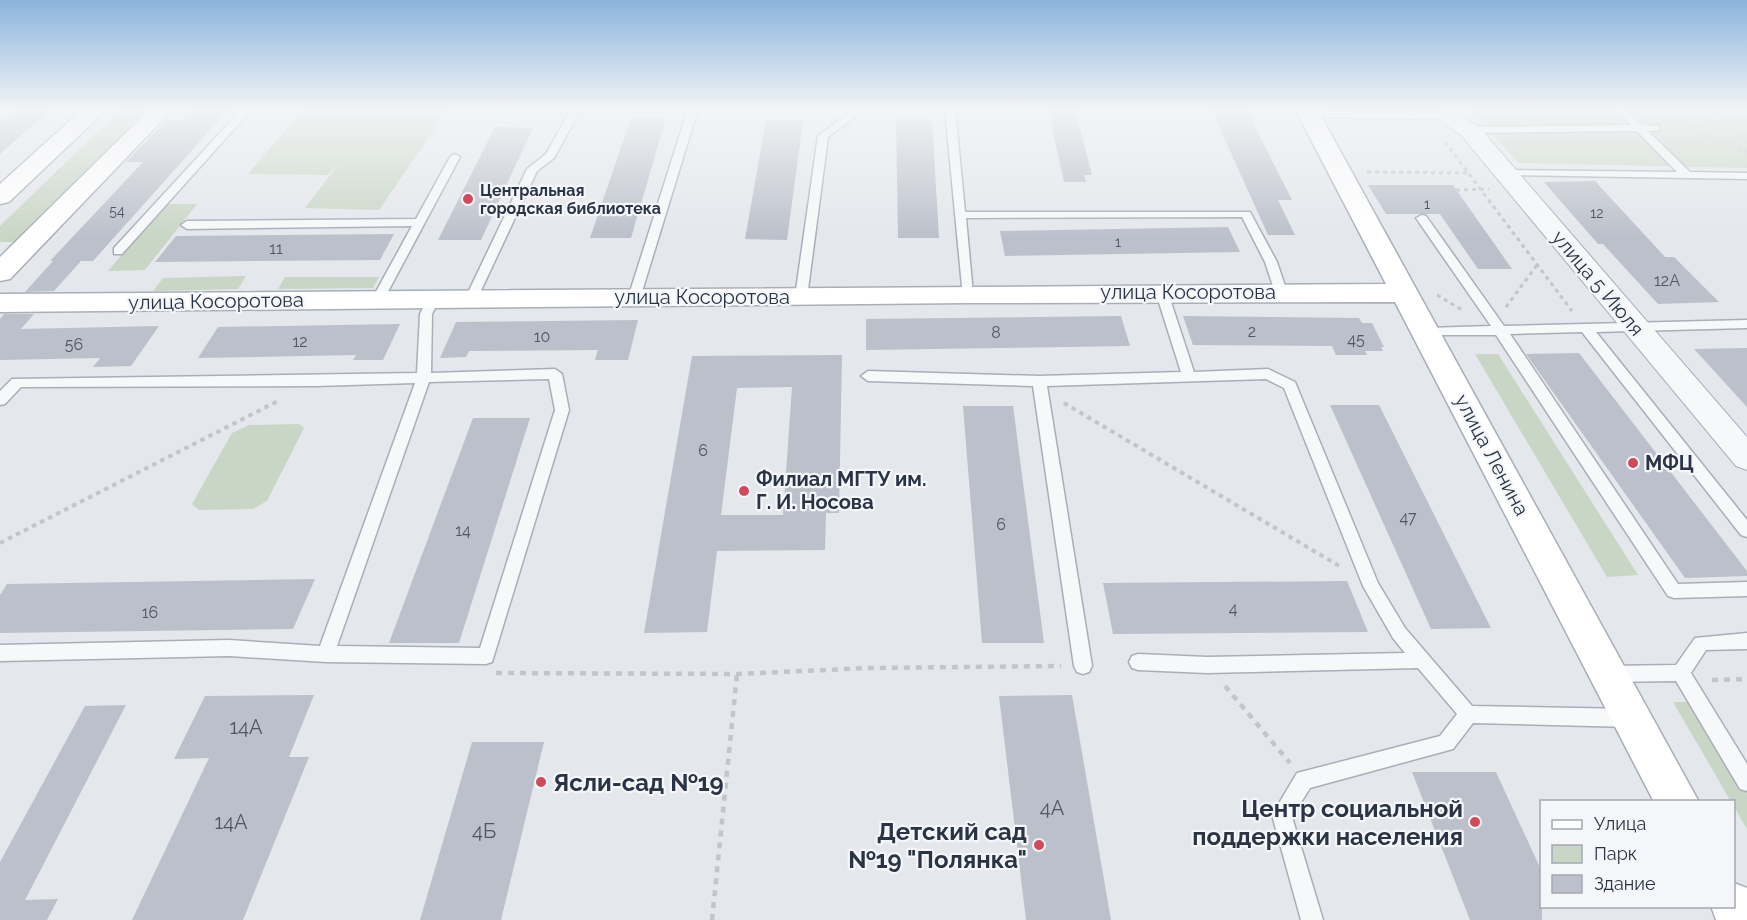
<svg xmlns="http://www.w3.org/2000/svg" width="1747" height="920" viewBox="0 0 1747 920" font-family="Raleway,sans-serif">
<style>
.green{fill:#c9d6c5}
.building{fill:#bbc0ca;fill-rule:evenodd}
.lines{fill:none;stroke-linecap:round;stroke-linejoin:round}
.lane-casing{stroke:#a9aeb7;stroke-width:3}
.street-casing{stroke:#a9aeb7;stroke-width:2}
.secondary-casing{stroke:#a9aeb7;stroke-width:3}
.path-far2{stroke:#c2c5cb;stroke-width:3;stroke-dasharray:4 4;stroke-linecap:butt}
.path-far1{stroke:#c2c5cb;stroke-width:4;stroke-dasharray:4.5 4.5;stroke-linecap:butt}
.path{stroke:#c2c5cb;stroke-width:4.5;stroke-dasharray:6 6;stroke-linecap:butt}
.lane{fill:#f7f8fa;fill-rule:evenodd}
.street{fill:#f7f8fa;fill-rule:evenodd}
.secondary{fill:#fff;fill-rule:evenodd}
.poi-dot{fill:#d1495b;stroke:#f4f6f9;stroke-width:2}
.labels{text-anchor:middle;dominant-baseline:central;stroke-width:4.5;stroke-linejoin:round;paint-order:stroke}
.far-number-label{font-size:14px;fill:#4f5766}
.far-poi-label{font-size:16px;font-weight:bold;fill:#2b3445;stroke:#f4f6f9;text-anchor:start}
.number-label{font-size:16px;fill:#4f5766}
.street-label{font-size:20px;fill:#2b3445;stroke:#f4f6f9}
.poi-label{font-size:20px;font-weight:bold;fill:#2b3445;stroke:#f4f6f9;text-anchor:start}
.near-number-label{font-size:20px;fill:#4f5766}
.near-poi-label{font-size:24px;font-weight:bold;fill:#2b3445;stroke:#f4f6f9;text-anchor:end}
</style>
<rect width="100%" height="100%" fill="#e4e7ec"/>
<path class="green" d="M121 109H149L16 242H0V226Z
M303 109H448L379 210 305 208 341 161 328 175 248 174Z
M1472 109H1747V168L1519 163 1470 111Z
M165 204H197L145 270 108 271Z
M246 276 238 289 153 291 163 278Z
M285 277H379L373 288 278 289Z
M1475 354H1498L1638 575 1607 577Z
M299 424 304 428 267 501 253 509 199 510 192 504 232 433 249 425Z
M1673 702H1693L1747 792V829Z"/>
<path class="building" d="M17 109H51L0 154V123Z
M193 109H229L93 261H81L54 291 25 292 53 261H50L143 162H126L167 120H183Z
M1048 109H1075L1092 175H1084L1086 182H1064Z
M1211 109H1246L1292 200H1278L1295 235H1268Z
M631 118H666L631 238H590Z
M896 119H932L939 238H898Z
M766 120 803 121 787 240 745 239Z
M495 127 533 128 481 240H438Z
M1595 181 1665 257H1674L1719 302 1658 304 1603 244H1598L1544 182Z
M1368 185H1453L1512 269H1478L1440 214H1386Z
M1228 227 1240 252 1005 256 1000 231Z
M394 234 380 260 155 262 176 236Z
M4 314H34L21 329 159 326 131 366 93 367 100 358 0 360V319Z
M1121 316 1130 346 866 350V319Z
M1183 316 1359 318 1362 323H1372L1384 347H1381L1383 351H1365L1367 355H1336L1332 346 1193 345Z
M638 320 628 360H595L598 350 469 351 466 357 440 358 456 322Z
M400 324 383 360H353L356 355 198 358 218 327Z
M1747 348V407L1694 349Z
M1579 353 1747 571V576L1685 578 1526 354Z
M842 355 839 513H826L825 550 717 551 707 632 644 633 692 356ZM792 387 783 515H721L737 388Z
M1330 405H1379L1491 628 1431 629Z
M963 406H1013L1044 643H982Z
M473 418H530L459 643H389Z
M315 579 293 629 0 633V595L7 584Z
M1347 581 1368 632 1113 634 1103 583Z
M314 695 289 757H309L243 920H132L209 758 174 759 205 696Z
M1072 695 1111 920H1026L999 696Z
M126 705 25 900 58 899 47 920H0V862L85 706Z
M472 742H544L501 920H420Z
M1412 772H1496L1542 872V920H1470Z"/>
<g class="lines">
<g class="lane-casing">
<path id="lane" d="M242 109H252L122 254H114V248Z
M571 109H581L554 158 537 171 477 299 471 303 466 302 465 299 527 169 546 154Z
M688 109H698L640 298 639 301H629L628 298Z
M854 109H865L828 137 807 297 801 301 796 300 795 297 818 136Z
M945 109H955L965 212H1250L1277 262 1287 292 1281 296 1275 292 1265 262 1242 217 966 218 973 294 967 298 963 297Z
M1448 109H1459L1444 119 1309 117 1304 114 1309 111 1442 113Z
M1615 109H1625L1642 125 1659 126V130L1648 131 1690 172 1747 173V179L1505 175 1500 172 1501 170 1677 172 1637 131 1469 133 1464 130 1469 127 1631 125Z
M455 154 460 157 384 299 378 303 372 299 412 226 187 229 181 225 187 221 416 219 450 157Z
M1422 215 1426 216 1504 326 1747 320V328L1596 332 1747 520V537L1741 535 1582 332 1510 334 1678 584 1747 582V596L1674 598 1668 596 1496 335H1421L1419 332 1421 329 1426 328 1491 326 1416 218Z
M1162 289 1168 293 1194 372 1268 369 1295 382 1378 583 1405 628 1472 706 1629 709 1636 712 1638 718 1636 724 1629 727 1473 723 1453 749 1310 788 1292 817 1323 920H1301L1272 815 1297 773 1440 736 1457 714 1418 668 1207 673 1138 670 1132 668 1129 662 1132 656 1138 654 1207 657 1405 653 1393 638 1363 586 1284 388 1266 379 1047 386 1092 666 1089 672 1083 674 1077 672 1074 666 1033 386 868 381 861 376 868 371 1039 376 1181 372 1156 293Z
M434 295 440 299 432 314 431 373 555 369 562 374 569 410 492 662 486 664 326 662 229 656 0 661V645L229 640 320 646 415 383 316 386 21 387 5 404 0 405V391L12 379 417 373 420 314 429 296ZM549 379 555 410 480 648 337 646 429 382Z
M1747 633V649L1706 650 1691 673 1747 764V791L1740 789 1676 681 1608 682 1602 680 1599 674 1602 668 1608 666 1676 665 1695 638Z"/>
</g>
<g class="street-casing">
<path id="street" d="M1444 110 1477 125 1747 437V470L1736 466 1461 135 1433 116 1436 111Z"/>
</g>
<g class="secondary-casing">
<path id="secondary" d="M83 109H107L9 202 0 204V184Z
M150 109H173L10 279 0 281V257Z
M1295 109H1317L1699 802H1654L1395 302 967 303 0 312V294L1386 284Z
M1734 883 1747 888V920H1716L1711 906H1734Z"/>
</g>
<path class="path-far2" d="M1671 129 1691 131 1722 109
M1692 131 1729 145 1747 131
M1445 142 1572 311
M1730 145 1747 151
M1367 172 1468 173
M1456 190 1489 189
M1437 295 1464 311
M1506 307 1537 265"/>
<path class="path-far1" d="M1064 403 1341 567
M0 543 278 401"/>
<path class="path" d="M496 673 737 674 868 668 1061 666
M1712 680 1747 679
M1225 686 1290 763
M712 920 737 674"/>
<use href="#lane" class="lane"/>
<use href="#street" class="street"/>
<use href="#secondary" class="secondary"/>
</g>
<linearGradient id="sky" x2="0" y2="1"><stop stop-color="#8bb4dd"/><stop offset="0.46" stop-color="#f3f4f6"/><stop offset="1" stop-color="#f3f4f6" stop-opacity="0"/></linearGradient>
<rect width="1747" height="237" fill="url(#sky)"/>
<g class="poi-dot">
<circle cx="468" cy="199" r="6"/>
<circle cx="1633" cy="463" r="6"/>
<circle cx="744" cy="491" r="6"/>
<circle cx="541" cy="782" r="6"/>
<circle cx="1475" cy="822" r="6"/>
<circle cx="1039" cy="845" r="6"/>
</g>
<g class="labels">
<g class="far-number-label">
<text x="1427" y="204">1</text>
<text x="117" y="211">54</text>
<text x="1597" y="213">12</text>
<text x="1118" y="242">1</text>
</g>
<g class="far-poi-label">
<text x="480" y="190">Центральная<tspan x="480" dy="18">городская библиотека</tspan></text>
</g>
<g class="number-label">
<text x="276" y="248">11</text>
<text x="1667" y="280">12А</text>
<text x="1252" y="331">2</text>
<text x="996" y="332">8</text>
<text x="542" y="336">10</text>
<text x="1356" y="339">45</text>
<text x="300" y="341">12</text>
<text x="74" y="344">56</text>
<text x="703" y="450">6</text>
<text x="1408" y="517">47</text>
<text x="1001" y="524">6</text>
<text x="463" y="530">14</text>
<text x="1233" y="608">4</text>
<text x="150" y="612">16</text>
</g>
<g class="street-label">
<text transform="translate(1598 283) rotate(50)">улица 5 Июля</text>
<text x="1188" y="292">улица Косоротова</text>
<text x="702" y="297">улица Косоротова</text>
<text transform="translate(216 301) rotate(-1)">улица Косоротова</text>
<text transform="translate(1492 455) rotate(62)">улица Ленина</text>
</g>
<g class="poi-label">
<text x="1645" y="463">МФЦ</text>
<text x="756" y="479">Филиал МГТУ им.<tspan x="756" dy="23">Г. И. Носова</tspan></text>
</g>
<g class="near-number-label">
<text x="246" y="727">14А</text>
<text x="1052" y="808">4А</text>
<text x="231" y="822">14А</text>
<text x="484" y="831">4Б</text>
</g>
<g class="near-poi-label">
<text x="553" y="782" text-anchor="start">Ясли-сад №19</text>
<text x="1463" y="808">Центр социальной<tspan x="1463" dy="28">поддержки населения</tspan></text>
<text x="1027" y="831">Детский сад<tspan x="1027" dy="28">№19 "Полянка"</tspan></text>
</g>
</g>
<rect x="1540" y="800" width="195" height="108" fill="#f4f6f9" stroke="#a4a8b1" stroke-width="1.5"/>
<rect x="1552" y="820" width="30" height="9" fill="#ffffff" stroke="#a4a8b1" stroke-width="1.5"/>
<text x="1594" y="830" font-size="18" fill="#2b3445">Улица</text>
<rect x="1552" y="845" width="30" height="18" fill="#c9d6c5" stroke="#a4a8b1" stroke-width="1.5"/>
<text x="1594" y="860" font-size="18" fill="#2b3445">Парк</text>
<rect x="1552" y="875" width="30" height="18" fill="#bbc0ca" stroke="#a4a8b1" stroke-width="1.5"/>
<text x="1594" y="890" font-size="18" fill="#2b3445">Здание</text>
</svg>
